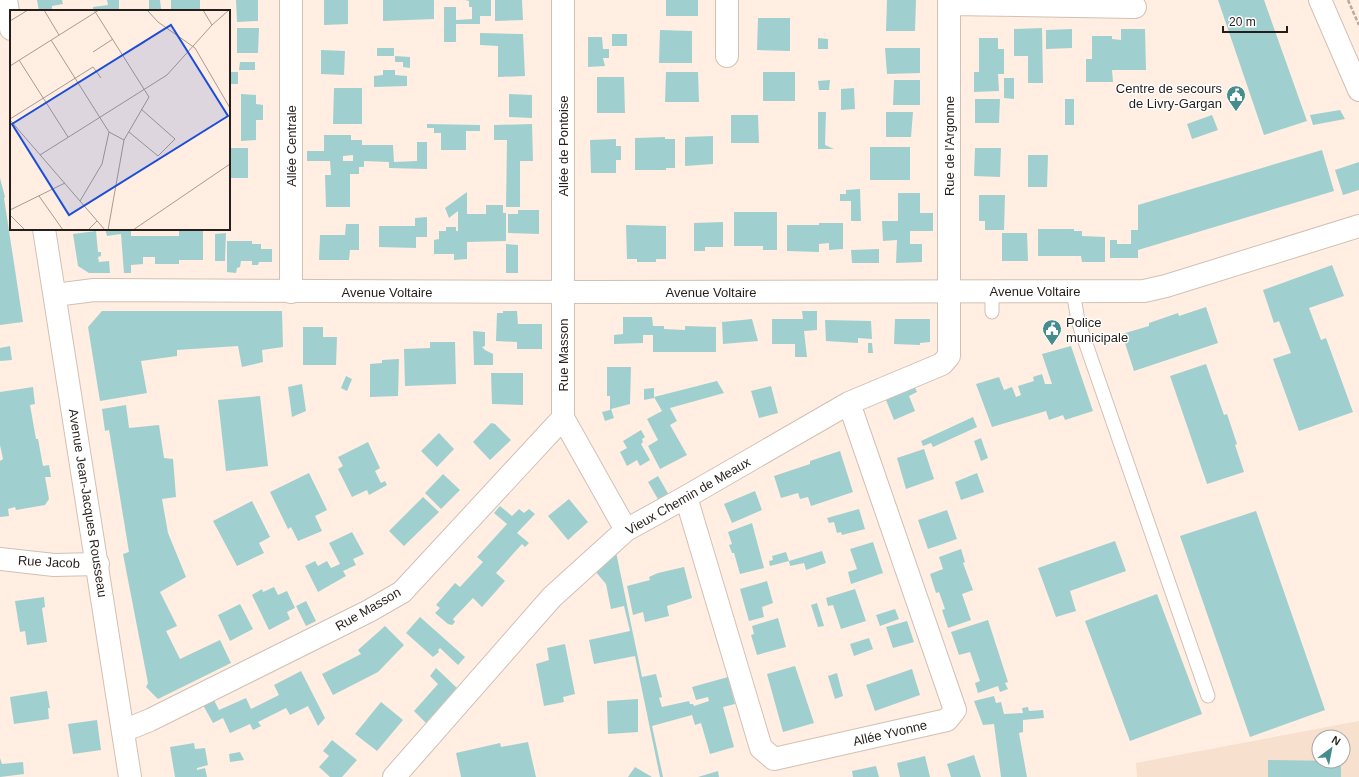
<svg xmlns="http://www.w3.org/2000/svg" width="1359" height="777" viewBox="0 0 1359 777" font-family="Helvetica,sans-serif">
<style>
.built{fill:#f7e0ce;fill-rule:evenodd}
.building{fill:#9fd0cf;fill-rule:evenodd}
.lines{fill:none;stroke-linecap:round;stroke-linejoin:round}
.service-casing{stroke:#d1c1b4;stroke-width:15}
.minor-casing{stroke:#d1c1b4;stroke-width:24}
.tertiary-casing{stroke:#d1c1b4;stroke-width:24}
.path{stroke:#b7aaa0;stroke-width:2.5;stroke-dasharray:4 2;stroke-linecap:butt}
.service{stroke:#fff;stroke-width:13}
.minor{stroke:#fff;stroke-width:22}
.tertiary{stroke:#fff;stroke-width:22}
.labels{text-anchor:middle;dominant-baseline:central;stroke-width:3;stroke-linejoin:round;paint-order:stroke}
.poi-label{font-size:13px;fill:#251f1b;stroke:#fff;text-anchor:end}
.street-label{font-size:13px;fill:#251f1b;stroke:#fff}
.inset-road{fill:none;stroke:#a89b92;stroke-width:1}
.view{fill:#1d4ed8;fill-opacity:0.15;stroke:#1d4ed8;stroke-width:2}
.inset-edge{fill:none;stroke:#251f1b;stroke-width:2}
</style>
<rect width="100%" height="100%" fill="#ffeee1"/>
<path class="built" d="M1359 721V777H1137L1136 763ZM1319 737H1343V761H1319Z"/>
<path class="building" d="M37 0H62L63 4 52 6V9L39 11Z
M107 0H119V11H93V7L108 5Z
M149 0H160L161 9 149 10Z
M171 0H200V11H171Z
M236 0H258V21L237 22Z
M324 0H348V24L324 25Z
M383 0H434V19L383 21Z
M465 0H491V16H480V24H456V42H444V7H456V20L472 19V7H469V1Z
M495 0H522L523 20 495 21Z
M666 0H698V16H666Z
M887 0H916L915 31H886Z
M1218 0H1264L1307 121 1264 135Z
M758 18H790V51L757 50Z
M237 28H259L258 53H237Z
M1042 28 1043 83H1028V56H1014V29Z
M1072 29V48L1046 49V30Z
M1121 29H1145L1146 70H1112L1113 82H1086V59H1092V36H1112V39L1121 40Z
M660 30 692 31V63H659Z
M480 33 523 34 525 76 498 77V46L480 45Z
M612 34H627V46H612Z
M588 37H602L603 49H609V58H603L605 66 588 67Z
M818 38 828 39V49H818Z
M979 38H998V49H1004V74H998L999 91 974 92V72H979Z
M377 48H394V56H377Z
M885 48H920V73L887 74Z
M321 50 345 51 344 75 321 74Z
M395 56 410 57V68L403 67V62H395Z
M240 62H255V70H239Z
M383 70H395V75L407 76V86L374 87V76L383 75Z
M229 72H238V84H229Z
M666 72H698L699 102H665Z
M763 72H795V101H763Z
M597 77H624L625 113H597Z
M1004 78H1014V99L1004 98Z
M830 80 829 90H819L818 81Z
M894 80H920V105H893Z
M334 88H362V124H333Z
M854 88 855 109 841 110V89Z
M241 94 256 95V104L263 105V120H256V140L241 141Z
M509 94 532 95V118L509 117Z
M975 99H1000L999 123H975Z
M1065 99H1074V125H1065Z
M1340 110 1345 119 1313 125 1310 115Z
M818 112H826L825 145 834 149H818Z
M886 112H913L911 137H886Z
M731 115H758L759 143H731Z
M1212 115 1218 130 1192 139 1187 124Z
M427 124 480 125V131H466V150H441V133H434V128H427Z
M532 124 533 161H520V207H506L507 140H494V125Z
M324 135H351V140H362V145H393L394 162 417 161V142H427V169L389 168V162L364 161V167H359V174H350V207H326L325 175H331L330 161H307V151H324ZM353 155V161H343V156Z
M713 136V164L685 166V137Z
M665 137V139H675V168H666V170H635V138Z
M616 139V146H621V160H616V173H591L590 140Z
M870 147H910V180H870Z
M229 148H248V178H229Z
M975 148H1001L1000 177 974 176Z
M1322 150 1334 191 1138 250V258H1110V240H1117V244H1131V230H1138V205Z
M1028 155H1048L1047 187H1028Z
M1359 162V190L1343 195 1335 170Z
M0 178 5 197 4 198 23 322 0 325Z
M860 189 861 221H851V201H840V194H846V190Z
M467 192V214H486V205H503V213H506V241L467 242V259L454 260V254H434V240L439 239V231H446V227H456V231H458V211L449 218 445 208Z
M898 193H920V213H933V231H910V244H922V262L896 263 897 240 883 241 882 221H898Z
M979 195H1005L1004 230H985V221H979Z
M518 210H539V234L508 233V214H518Z
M734 212H777V250H763V246H734Z
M427 217V237H416V248L379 247V226H415V218Z
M723 222V247H705V251H694V223Z
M819 223H843V249L829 250V243L819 244V252L787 251V225H819Z
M346 224H359V250H350L349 260H319L320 235H345Z
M626 225 666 226V259H656V262H637V259H627Z
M105 229H131V236H179V229H203V260H179V264H155V257H143V264L131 265V273H124L121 234 107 236Z
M1038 229H1074V231H1082V236L1105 237V262H1082L1081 256H1038Z
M96 231 98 252H101V256L98 257 99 262 109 261 110 273H89L78 266 73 234Z
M226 233 225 261H215V234Z
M1002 233H1027L1028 261H1002Z
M227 241H252V244H261V249H272V262H259L258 265H252V261H241L240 267 237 268 236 273 227 272Z
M506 244 518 245V273H506Z
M879 249V263H852L851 250Z
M1332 265 1344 296 1309 308 1321 340 1326 338 1353 412 1299 431 1273 359 1291 353 1279 321 1274 323 1263 290Z
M1206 307 1218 343 1134 371 1122 334 1149 326V323L1178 313 1179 316Z
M102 311H282L283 347 262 350 263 362 242 367 238 346 177 350V356L141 361 147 393 100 401 88 327Z
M503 311H517L518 324H542V349H517V342L496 341 497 313H503Z
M802 311H817V330L804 331 807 357H795V344H772V319H803Z
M623 317H652L653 326H664V329L685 330V326L716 327V352H653V335H643V343L614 344V335L623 334Z
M752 319 758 341 723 344 722 322Z
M895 319H930V342L920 343V345L894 344Z
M825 320 871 321 872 339 858 338V343L826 341Z
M303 327H323V337H337L336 365H303Z
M473 331 485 332V346L482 347 485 350 493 354V365H474Z
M430 342H455L456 384 405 386 404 349 430 348Z
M868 343H872L873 353H868Z
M10 346 12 360 0 361V348Z
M1071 346 1093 411 1065 420 1063 415 1049 420 1046 411 992 427 976 384 999 377 1004 390 1012 387 1016 397 1021 395 1018 386 1034 381 1033 377 1042 374 1045 384H1052L1042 354Z
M399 359 398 396 370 397V364L382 363V360Z
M1206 364 1224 415 1227 414 1237 444 1235 445 1244 472 1207 484 1170 376Z
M607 367H631L630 404 611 409 614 418 605 421 602 412 610 410V396H607Z
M491 373H523V405L492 404Z
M346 376 352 379 347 391 341 388Z
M717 381 724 393 670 408 677 421 670 425 687 455 660 469 648 446 658 440 647 419 662 411 654 397Z
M913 383 917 392 909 396 915 411 894 420 884 395Z
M302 384 306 411 292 417 288 387Z
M771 386 778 413 759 418 751 391Z
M33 387 35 404 30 405 36 439H38L43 466 49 465 51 477H45L49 499 45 505 16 510 15 507 8 509 9 516 0 517V461L3 459 0 445V392Z
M654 388V398L644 400V389Z
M260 396 268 466 226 471 218 400Z
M126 405 129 428 159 425 164 458 173 459 176 497 162 499 168 533 186 577 160 592 177 626 166 631 180 659 220 640 231 663 158 699 146 687 148 683 123 554 129 552 109 430 105 431 102 409Z
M973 417 977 427 933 447 931 443 923 446 921 441Z
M491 423 495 424 511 440 490 460 473 442Z
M641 430 645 437 642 439 643 442 641 444 650 460 640 466 637 460 627 466 620 452 627 448 623 441Z
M439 433 454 449 437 467 421 451Z
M981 438 988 458 981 461 974 441Z
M368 442 380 468 375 471 381 483 385 481 387 485 369 495 367 490 352 497 338 469 343 466 338 457Z
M924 449 934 479 906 489 897 458Z
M840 451 853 492 811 506 808 497 800 499 798 493 781 498 774 476 810 464V461Z
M309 473 327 510 315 516 322 531 298 541 291 527 288 529 270 492Z
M977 473 984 492 961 500 955 482Z
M443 474 460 490 441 509 425 493Z
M658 476 669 495 659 501 648 482Z
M755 491 762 510 732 523 724 504Z
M423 497 439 512 404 546 389 531Z
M569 499 588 522 568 540 548 516Z
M252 501 270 537 259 543 264 553 237 566 213 521Z
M500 506 512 516 519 509 524 513 529 509 535 514 517 533 529 543 525 547 522 544 496 573 505 581 482 607 473 598 453 619 455 622 452 625 448 624 435 613 440 608 436 605 455 583 460 587 483 562 477 557 507 524 494 513Z
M859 509 865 529 842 535 841 532 837 533 834 522 829 523 827 518Z
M947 510 957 539 928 549 918 520Z
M1256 511 1325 710 1250 737 1180 536Z
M752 523 764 568 740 574 734 553H732L729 545 732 544 728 532Z
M352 532 364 554 353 559 356 565 343 571 346 576 318 592 305 566 315 561 318 566 327 561 331 568 340 564 329 543Z
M1115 541 1126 571 1070 591 1076 611 1056 617 1038 568Z
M873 542 883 573 851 584 848 572 857 569 850 549Z
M961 549 965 562 963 563 973 590 962 594 971 620 948 628 942 610 945 609 939 592 936 593 930 574 943 569 939 557Z
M822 551 826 563 806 570 804 563 790 566 789 561Z
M616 552 642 677 656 674 662 697 659 698 662 707 689 701 690 704H693L694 706 709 701 708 697 696 700 692 687 728 677 735 704 723 707 734 747 710 754 701 723 695 725 692 715 652 726 663 777H660L635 656 594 664 589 640 630 631 624 606 611 609 606 584 595 571Z
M786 552 789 561 770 566 769 561 773 560 772 556Z
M684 567 692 598 667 606 669 616 645 622 643 612 633 615 627 586 650 580 649 577 658 573Z
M767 581 773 603 762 607 764 617 749 621 740 589Z
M274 587 278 595 287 591 295 608 287 612 290 619 269 630 252 595 262 589 263 592Z
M855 589 866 621 841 629 833 605 828 606 826 598Z
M1157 594 1202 714 1130 741 1085 621Z
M44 597 45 607 42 608 47 642 27 645 25 631 20 632 15 601Z
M306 601 316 621 306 626 296 606Z
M817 603 824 626 818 627 811 605Z
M240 604 253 629 230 641 218 615Z
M895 609 899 619 880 626 876 615Z
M420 617 465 657 458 665 440 648 438 650 439 652 433 657 406 633Z
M778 618 786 647 757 655 751 635 754 634 752 626Z
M988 620 1008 682 1005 683 1008 689 1000 692 998 686 978 693 975 683 980 681 970 652 959 655 951 632Z
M907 621 914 642 893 648 886 627Z
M385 626 404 645 378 672 333 695 322 674 361 654 358 650Z
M869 638 873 649 854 656 850 644Z
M565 644 575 694 563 697 564 702 544 706 536 664 549 660 547 648Z
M795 666 814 723 783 732 767 674Z
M436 668 457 688 426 723 414 711 438 684 430 676Z
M912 669 920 695 875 711 866 685Z
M301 671 325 718 318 726 308 706 290 715 286 708 258 722 261 726 253 730 250 724 230 733 223 718 213 723 203 705 214 700 219 710 246 698 251 709 279 695 274 685Z
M837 673 843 696 835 699 828 676Z
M47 691 50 708H48L49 719 14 724 10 697Z
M994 696 996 703 1001 702 1004 714 1023 713 1022 708 1028 707 1029 711 1043 710 1044 718 1023 720V732L1019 733 1027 777H1001L994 724 983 725 974 701Z
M638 699V732L608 734 607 701Z
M381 702 403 720 377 751 355 734Z
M97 720 101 750 73 754 68 724Z
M332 740 357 760 342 777H330L319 767 329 756 323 751Z
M528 742 536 777H461L456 753 500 743 501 747Z
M194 743 195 749 205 748 208 765 197 768V770L205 768 207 777H175L170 747Z
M240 752 244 760 230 762 229 754Z
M974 755 981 777H951L947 764Z
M925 756 930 777H900L897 763Z
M0 758 2 764 23 762 24 774 0 777Z
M1268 760 1341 761V777H1268Z
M876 766 879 777H853L852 771Z
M635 767 652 777H628Z
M718 771 719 777H698Z"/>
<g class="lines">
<g class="service-casing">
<path id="service" d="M992 291V312
M1073 291 1078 321 1208 696"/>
</g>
<g class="minor-casing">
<path id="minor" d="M291 0V292
M563 0V418L626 530
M727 0V56
M949 4 1135 7
M686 497 761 748 774 759 947 720 955 710 849 403
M0 559 54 565 98 564
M123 731 150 720 369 611 402 592 563 418
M394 777 552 597 626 530 686 497 849 403 942 364 949 356V0"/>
</g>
<g class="tertiary-casing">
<path id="tertiary" d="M6 0 11 29
M1320 0 1359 90
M44 229 130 777
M55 295 94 290 590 292 1144 291 1166 286 1359 226"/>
</g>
<path class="path" d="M1348 0 1359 25"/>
<use href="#service" class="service"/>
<use href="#minor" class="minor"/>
<use href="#tertiary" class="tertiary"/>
</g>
<defs>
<g id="civic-pin" transform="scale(1)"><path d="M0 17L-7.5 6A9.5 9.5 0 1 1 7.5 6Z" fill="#458d8d" stroke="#fff"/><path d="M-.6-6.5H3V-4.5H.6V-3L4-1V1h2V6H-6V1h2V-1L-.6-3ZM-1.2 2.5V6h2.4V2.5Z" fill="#fff"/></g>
</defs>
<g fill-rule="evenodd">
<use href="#civic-pin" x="1236" y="95"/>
<use href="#civic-pin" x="1052" y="329"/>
</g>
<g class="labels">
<g class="poi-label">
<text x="1222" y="88">Centre de secours<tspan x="1222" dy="15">de Livry-Gargan</tspan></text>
<text x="1066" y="322" text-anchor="start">Police<tspan x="1066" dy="15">municipale</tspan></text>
</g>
<g class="street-label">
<text transform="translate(291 146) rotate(-90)">Allée Centrale</text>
<text transform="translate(563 146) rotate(-90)">Allée de Pontoise</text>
<text transform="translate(949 146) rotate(-90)">Rue de l'Argonne</text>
<text x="1035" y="291">Avenue Voltaire</text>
<text x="387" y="292">Avenue Voltaire</text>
<text x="711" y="292">Avenue Voltaire</text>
<text transform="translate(563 355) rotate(-90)">Rue Masson</text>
<text transform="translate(688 496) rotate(-30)">Vieux Chemin de Meaux</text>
<text transform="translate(88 503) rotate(81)">Avenue Jean-Jacques Rousseau</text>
<text transform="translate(49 562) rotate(3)">Rue Jacob</text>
<text transform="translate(368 609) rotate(-30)">Rue Masson</text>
<text transform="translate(890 733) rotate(-13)">Allée Yvonne</text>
</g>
</g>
<g transform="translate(10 10)">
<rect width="220" height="220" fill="#ffeee1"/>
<path class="inset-road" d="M34 0 49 25M84 0 139 87 114 130 98 220M137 0 148 12 185 38 220 98M193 0 202 15M0 11 18 0M41 30 99 122 114 130M83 42 103 29M113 45 135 32M9 50 58 127M0 56 89 0M0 109 83 57 91 68M0 110 95 220M119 122 148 146 165 129 131 99M30 145 157 65 202 15 219 0M29 186 53 220M70 191 92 154 99 122M0 200 55 173M0 205 15 220M78 220 87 211M123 220 220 154"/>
<path class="view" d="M161 15 218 106 59 205 2 114Z"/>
<rect width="220" height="220" class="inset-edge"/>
</g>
<g transform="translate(1331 749) rotate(32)"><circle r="19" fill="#ffffff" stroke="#a8a5a4"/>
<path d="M0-3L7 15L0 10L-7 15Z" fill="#458d8d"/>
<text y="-6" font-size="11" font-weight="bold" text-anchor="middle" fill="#251f1b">N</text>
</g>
<path d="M1223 26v6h64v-6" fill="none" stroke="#251f1b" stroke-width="2"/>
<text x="1229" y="26" font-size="12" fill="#251f1b" stroke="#ffffff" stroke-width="3" paint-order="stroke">20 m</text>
</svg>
